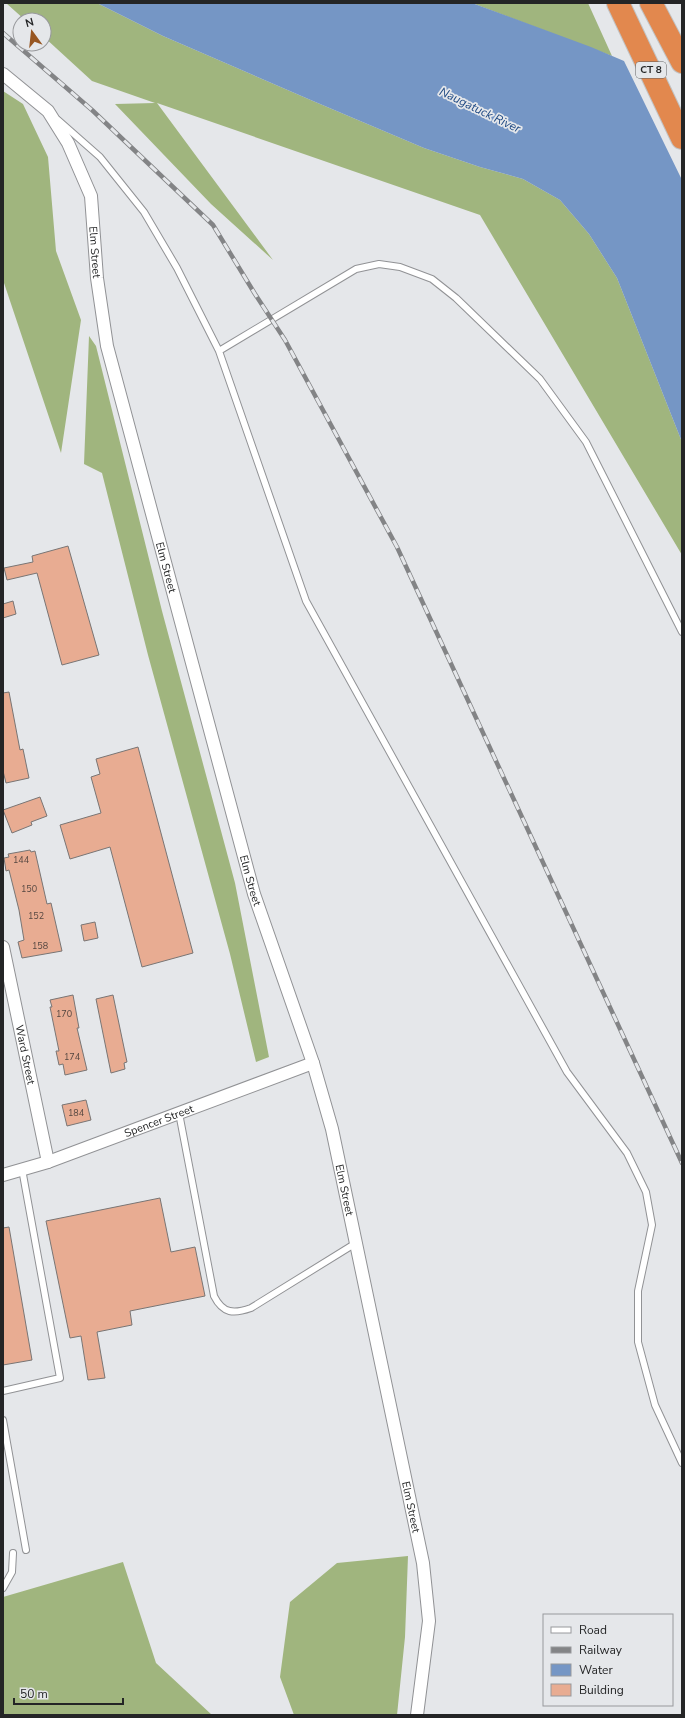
<svg xmlns="http://www.w3.org/2000/svg" width="685" height="1718" viewBox="0 0 685 1718" font-family="'Nunito Sans',sans-serif">
<style>
.forest{fill:#a0b57e}
.water{fill:#7596c5}
.building{fill:#e8ac92;stroke:#797574}
.lines{fill:none;stroke-linecap:round;stroke-linejoin:round}
.service-casing{stroke:#919295;stroke-width:8}
.minor-casing{stroke:#919295;stroke-width:14}
.motorway-casing{stroke:#c2c2c2;stroke-width:24}
.service{stroke:#fff;stroke-width:6}
.minor{stroke:#fff;stroke-width:12}
.motorway{stroke:#e2884e;stroke-width:22}
.rail-casing{stroke:#838486;stroke-width:4.5}
.rail{stroke:#e5e7ea;stroke-width:3;stroke-dasharray:9;stroke-linecap:butt}
.labels{text-anchor:middle;dominant-baseline:central;stroke-width:3.5;stroke-linejoin:round;paint-order:stroke}
.number-label{font-size:9px;fill:#554741}
.shield{fill:#e5e7ea;stroke:#5e5f61;stroke-width:1}
.shield-label{font-size:10px;font-weight:bold;fill:#242526}
.street-label{font-size:11px;fill:#242526;stroke:#e5e7ea}
.water-label{font-size:12px;font-style:italic;fill:#1c4782;stroke:#e5e7ea}
</style>
<rect width="100%" height="100%" fill="#e5e7ea"/>
<path class="forest" d="M6 3H97L163 36 313 101 424 148 480 167 523 179 560 200 589 234 617 278 682 442V555L480 215 157 103 273 260 211 204 115 104 155 103 92 81 44 37V20H25Z
M472 3H588L612 56Z
M3 91 23 104 48 157 56 251 81 320 61 453 3 280Z
M89 336 96 346 162 611 235 883 269 1057 256 1062 230 954 148 655 102 473 84 464Z
M408 1556 405 1637 397 1715H294L280 1677 290 1602 337 1563Z
M123 1562 156 1663 212 1715H3V1597Z"/>
<path class="water" d="M97 3H472L591 47 624 61 682 180V442L617 278 589 234 560 200 523 179 480 167 424 148 313 101 163 36Z"/>
<path class="building" d="M68 546 99 655 62 665 37 573 7 580 4 568 33 562 32 556Z
M13 601 16 614 3 618V604Z
M9 692 20 750 23 749 29 778 6 783 3 771V693Z
M138 747 193 953 142 967 110 847 70 859 60 825 101 813 91 777 100 774 96 759Z
M40 797 47 816 31 822 32 825 12 833 3 810Z
M30 850 31 852 35 851 47 904 51 903 62 951 22 958 18 942 24 940 19 910 9 870 6 871 4 858 9 857 8 854Z
M95 922 98 938 84 941 81 925Z
M73 995 79 1028H77L87 1070 65 1075 63 1064 59 1065 56 1051H59L50 1007H52L50 1000Z
M113 995 127 1062 124 1063 125 1069 111 1073 96 999Z
M86 1100 91 1120 67 1126 62 1105Z
M160 1198 171 1252 195 1247 205 1296 130 1311 132 1325 97 1332 105 1378 88 1380 81 1336 70 1338 46 1221Z
M9 1227 32 1360 3 1365V1228Z"/>
<g class="lines">
<g class="service-casing">
<path id="service" d="M58 120 100 157 144 212 177 268 219 351 306 601 567 1072 627 1153 646 1192 652 1225 638 1291V1342L655 1405 682 1463
M219 351 356 269 379 264 400 267 432 279 456 298 540 379 586 442 682 632
M179 1113 214 1296C223 1314 234 1314 251 1308L356 1243
M3 1391 60 1378 22 1169
M3 1420 26 1550
M3 1588 12 1572 13 1553"/>
</g>
<g class="minor-casing">
<g id="minor">
<path id="s1" d="M3 74 48 111 68 143 91 196 97 278 107 346 254 894 313 1063 332 1129 423 1563 429 1621 417 1715"/>
<path id="s2" d="M3 947 48 1162"/>
<path id="s3" d="M3 1175 48 1162 313 1063"/>
</g>
</g>
<g class="motorway-casing">
<path id="motorway" d="M618 3 682 138
M651 3 682 62"/>
</g>
<use href="#service" class="service"/>
<use href="#minor" class="minor"/>
<use href="#motorway" class="motorway"/>
<g class="rail-casing">
<path id="rail" d="M3 33 92 110 213 225 255 294 285 340 397 547 682 1163"/>
</g>
<use href="#rail" class="rail"/>
</g>
<g class="labels">
<g class="number-label">
<text x="21" y="860">144</text>
<text x="29" y="889">150</text>
<text x="36" y="916">152</text>
<text x="40" y="946">158</text>
<text x="64" y="1014">170</text>
<text x="72" y="1057">174</text>
<text x="76" y="1113">184</text>
</g>
<rect class="shield" x="636" y="62" width="30" height="16" rx="3"/>
<g class="shield-label">
<text x="651" y="70">CT 8</text>
</g>
<g class="street-label">
<text stroke="none"><textPath href="#s1" startOffset="210">Elm Street</textPath></text>
<text stroke="none"><textPath href="#s1" startOffset="534">Elm Street</textPath></text>
<text stroke="none"><textPath href="#s1" startOffset="858">Elm Street</textPath></text>
<text stroke="none"><textPath href="#s2" startOffset="110">Ward Street</textPath></text>
<text stroke="none"><textPath href="#s3" startOffset="165">Spencer Street</textPath></text>
<text stroke="none"><textPath href="#s1" startOffset="1182">Elm Street</textPath></text>
<text stroke="none"><textPath href="#s1" startOffset="1506">Elm Street</textPath></text>
</g>
<g class="water-label">
<text transform="translate(480 110) rotate(26)">Naugatuck River</text>
</g>
</g>
<rect width="685" height="1718" fill="none" stroke="#242526" stroke-width="8"/>
<rect x="543" y="1614" width="130" height="92" fill="#e5e7ea" stroke="#98999c"/>
<rect x="551" y="1627" width="20" height="6" fill="#ffffff" stroke="#98999c"/>
<text x="579" y="1634" font-size="12" fill="#242526">Road</text>
<rect x="551" y="1647" width="20" height="6" fill="#838486" stroke="#98999c"/>
<text x="579" y="1654" font-size="12" fill="#242526">Railway</text>
<rect x="551" y="1664" width="20" height="12" fill="#7596c5" stroke="#98999c"/>
<text x="579" y="1674" font-size="12" fill="#242526">Water</text>
<rect x="551" y="1684" width="20" height="12" fill="#e8ac92" stroke="#98999c"/>
<text x="579" y="1694" font-size="12" fill="#242526">Building</text>
<g transform="translate(32 32) rotate(345)"><circle r="19" fill="#e5e7ea" stroke="#98999c"/>
<path d="M0-3L7 15L0 10L-7 15Z" fill="#975622"/>
<text y="-6" font-size="11" font-weight="bold" text-anchor="middle" fill="#242526">N</text>
</g>
<path d="M14 1698v6h109v-6" fill="none" stroke="#242526" stroke-width="2"/>
<text x="20" y="1698" font-size="12" fill="#242526" stroke="#e5e7ea" stroke-width="3" paint-order="stroke">50 m</text>
</svg>
